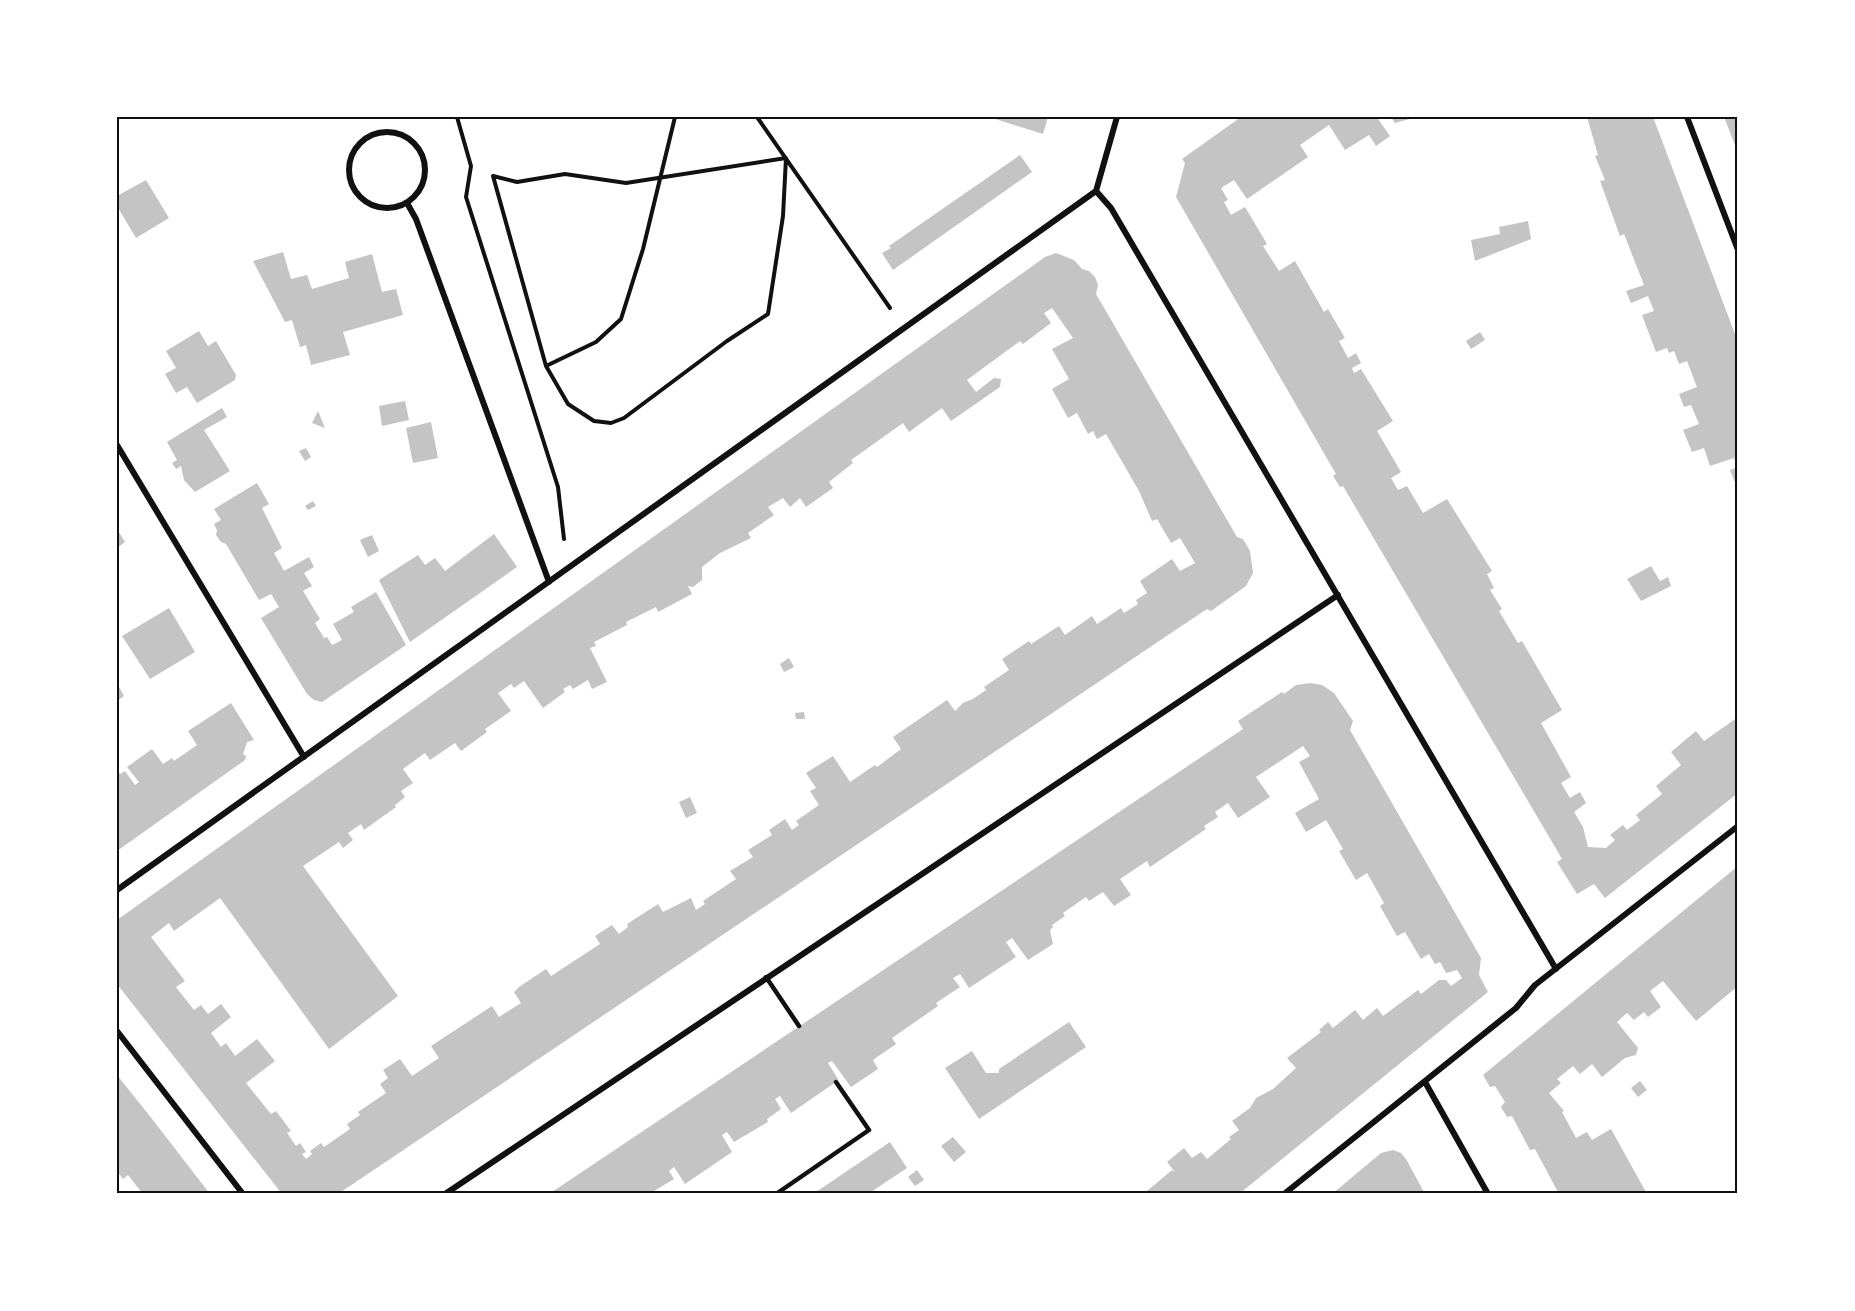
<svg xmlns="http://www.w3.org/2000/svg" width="1855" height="1311" viewBox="0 0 1855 1311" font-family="Quicksand,sans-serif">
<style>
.building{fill:#c4c4c4;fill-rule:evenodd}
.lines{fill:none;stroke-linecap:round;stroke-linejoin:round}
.path{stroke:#111;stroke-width:4}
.service{stroke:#111;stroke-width:4.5}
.minor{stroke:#111;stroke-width:6}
.neatline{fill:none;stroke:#111;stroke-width:2}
</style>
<rect width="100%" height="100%" fill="#fff"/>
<path class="building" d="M989 117H1048L1043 134Z
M1241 117H1381L1378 119 1390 136 1376 146 1369 135 1345 150 1329 125 1300 145 1308 157 1247 199 1234 180 1221 188 1228 200 1224 202 1231 215 1245 207 1267 244 1263 246 1279 271 1295 261 1324 312 1328 309 1345 338 1339 341 1348 358 1356 353 1361 363 1352 368 1354 373 1361 369 1393 421 1377 431 1401 472 1391 478 1398 490 1407 486 1423 513 1447 499 1492 571 1487 574 1494 588 1490 590 1502 609 1499 611 1518 643 1522 641 1562 710 1541 723 1571 777 1561 783 1570 798 1580 792 1586 803 1574 812 1583 827 1588 847 1606 848 1615 840 1610 835 1623 825 1627 830 1640 820 1636 815 1662 794 1656 786 1681 765 1671 752 1696 731 1704 741 1738 717V793L1605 898 1594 884 1577 894 1557 862 1562 859 1343 486 1340 487 1333 476 1336 474 1176 197 1185 163 1182 159Z
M1391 117H1412L1413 118 1395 123Z
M1587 117H1653L1738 342V490L1730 470 1738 467 1734 458 1710 466 1704 448 1692 452 1683 430 1699 424 1691 405 1684 407 1679 394 1697 387 1687 361 1679 364 1674 351 1669 353 1667 348 1656 352 1642 315 1654 311 1648 296 1631 303 1626 291 1644 285 1624 234 1620 236 1600 181 1605 180 1595 156 1598 155Z
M1724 117H1738V153Z
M1020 155 1032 172 893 270 882 253 891 248 889 246Z
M146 180 169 218 136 238 117 206V196Z
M1528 221 1531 239 1475 261 1471 240 1500 234 1499 227Z
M283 252 291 279 307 275 312 289 349 278 345 262 372 254 382 292 396 289 403 315 343 332 350 355 311 365 306 345 300 347 292 320 285 322 253 261Z
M1056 253 1074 260 1082 269 1089 271 1095 277 1098 285 1096 294 1237 537 1243 539 1250 551 1253 573 1246 586 1211 611 1207 609 1174 631 338 1194H282L117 984V920L1045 257ZM1052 308 1073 338 1052 349 1069 379 1052 389 1068 418 1077 413 1088 434 1093 431 1097 439 1106 434 1139 491 1152 521 1157 519 1171 543 1180 538 1195 563 1180 571 1172 559 1140 581 1147 593 1136 600 1138 604 1124 613 1121 608 1097 624 1092 616 1065 635 1059 626 1031 644 1029 641 1002 659 1009 670 984 687 986 690 973 699 963 703 955 711 947 700 893 737 901 749 877 767 875 765 850 782 833 756 806 773 816 788 810 791 819 805 796 821 799 825 792 830 785 819 769 830 772 835 748 850 753 857 730 871 736 879 703 901 705 904 696 910 691 898 663 912 658 904 627 924 628 927 619 934 612 925 595 936 600 944 551 976 546 969 519 987 514 992 521 1003 499 1017 492 1006 431 1046 439 1058 412 1076 400 1059 383 1070 388 1078 380 1084 386 1093 358 1112 360 1115 347 1124 350 1129 324 1147 321 1143 310 1151 312 1154 306 1159 302 1154 306 1152 300 1143 296 1146 287 1133 291 1131 276 1111 271 1114 246 1083 275 1061 257 1039 235 1056 226 1043 221 1047 211 1033 231 1017 221 1004 208 1014 201 1005 194 1010 176 987 185 981 151 937 169 923 174 931 220 898 329 1049 398 996 303 866 339 842 343 848 353 840 348 833 361 824 364 830 396 807 395 805 405 797 401 791 413 783 403 769 425 753 430 760 455 743 461 751 487 732 485 729 511 711 498 693 511 684 514 688 524 681 543 708 565 692 563 689 570 685 573 689 588 680 592 689 607 682 590 648 596 646 594 642 627 625 626 622 656 607 658 612 692 594 688 586 693 587 702 580V567L720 553 751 538 748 533 774 515 768 507 783 498 790 507 800 498 806 507 833 488 829 482 853 463 851 460 903 423 909 432 942 408 951 421 1000 387 1001 379 994 378 976 392 967 380 1020 341 1023 344 1051 323 1044 313Z
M199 331 208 346 216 341 236 375 235 380 197 403 187 387 176 393 165 374 176 368 166 351Z
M1480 332 1485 340 1471 349 1466 341Z
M405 401 409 420 382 426 379 406Z
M222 408 227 417 204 430 230 471 195 492 184 480 181 466 176 469 172 463 177 460 167 442Z
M318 411 325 428 312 423Z
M431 422 438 458 413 463 406 428Z
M306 448 311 457 305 461 299 451Z
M257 483 269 504 262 508 282 548 274 553 284 571 309 557 314 567 304 573 312 586 303 591 320 619 315 623 324 638 327 637 332 645 342 640 333 624 354 612 351 607 376 592 406 645 322 702 314 700 307 694 261 618 279 607 271 594 259 600 226 544 221 542 216 535 217 530 214 524 221 520 214 509Z
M313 501 316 506 308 510 305 506Z
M117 529 125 542 117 548Z
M494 534 517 567 410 642 379 580 418 555 425 565 435 558 445 571Z
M372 535 379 551 368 557 360 540Z
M1651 566 1660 581 1668 577 1671 586 1641 601 1627 579Z
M169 608 195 652 150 679 122 636Z
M789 658 794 667 784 672 780 664Z
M117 683 124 696 117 701Z
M1310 683 1322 685 1334 693 1353 721 1350 730 1481 958 1479 975 1488 992 1239 1194H1149L1147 1191 1172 1170 1175 1172 1167 1162 1184 1148 1192 1158 1201 1152 1207 1159 1231 1139 1229 1137 1239 1130 1232 1121 1250 1108 1256 1098 1273 1089 1296 1068 1287 1058 1321 1032 1319 1030 1328 1022 1333 1028 1355 1010 1363 1020 1377 1008 1383 1016 1418 990 1421 994 1439 980H1446L1451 986 1462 978 1457 970 1446 973 1440 962 1435 964 1429 954 1421 959 1405 932 1397 936 1380 906 1384 903 1367 873 1356 880 1339 851 1343 849 1326 820 1306 832 1295 813 1319 799 1299 762 1310 756 1303 746 1256 777 1270 797 1238 818 1228 803 1215 812 1218 817 1204 826 1206 829 1150 867 1147 861 1120 879 1131 895 1114 906 1103 892 1089 901 1086 897 1063 913 1065 916 1052 925 1053 927 1050 930 1053 944 1028 960 1012 938 1006 942 1016 957 969 988 960 974 953 978 960 987 936 1003 938 1006 892 1038 896 1044 873 1060 878 1069 851 1087 832 1061 828 1063 838 1079 836 1082 791 1113 780 1096 775 1099 781 1109 767 1119 768 1122 734 1142 727 1132 722 1135 732 1152 685 1184 674 1167 669 1171 674 1179 649 1194H549L1243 729 1238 721 1282 692 1284 694 1296 685Z
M231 703 254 740 247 742 243 754 246 756 245 760 117 851V769L120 774 125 771 135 785 139 782 127 767 152 749 163 764 172 758 174 761 197 745 188 731Z
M804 712 805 719H796L795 713Z
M690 797 697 813 686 818 679 802Z
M1738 866V986L1696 1021 1663 981 1650 991 1661 1007 1648 1017 1644 1012 1634 1020 1627 1013 1617 1022 1638 1048 1636 1055 1625 1058 1602 1077 1592 1064 1580 1074 1573 1066 1557 1079 1561 1083 1549 1093 1564 1111 1562 1112 1576 1138 1587 1132 1592 1140 1611 1129 1647 1194H1559L1535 1149 1530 1150 1512 1116 1507 1117 1501 1107 1505 1102 1495 1086 1490 1087 1483 1075Z
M1069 1022 1086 1047 979 1119 945 1068 972 1051 986 1073H999V1069Z
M117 1075 149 1115 210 1194H143L128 1175 123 1179 117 1171Z
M1640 1081 1647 1090 1638 1097 1631 1088Z
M953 1137 966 1152 954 1162 941 1146Z
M890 1142 907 1168 868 1194H813Z
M1393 1150 1401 1153 1406 1159 1425 1194H1332L1381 1153Z
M917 1170 924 1180 915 1186 908 1177Z"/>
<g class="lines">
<path class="path" d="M457 117 471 166 466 197 558 487 564 539
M757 117 890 308
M786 158 783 216 768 314 727 341 624 418 611 423 594 421 568 404 546 366 493 176 517 182 565 174 626 183Z
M546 366 596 342 621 319 643 249 675 117"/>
<path class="service" d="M766 977 799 1026
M776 1194 869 1130 836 1082"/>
<path class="minor" d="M1117 117 1096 191 1111 208 1556 969
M1687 117 1738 250
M349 170a38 38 0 1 1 76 0a38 38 0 1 1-76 0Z
M407 203 416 219 549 582
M117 445 304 757
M117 890 1096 191
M117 1031 243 1194
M1425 1082 1488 1194
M445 1194 1338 595
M1284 1194 1516 1008 1535 985 1738 826"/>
</g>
<rect width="1855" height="1311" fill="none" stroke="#ffffff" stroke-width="237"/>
<rect x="118" y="118" width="1618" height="1074" class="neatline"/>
</svg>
